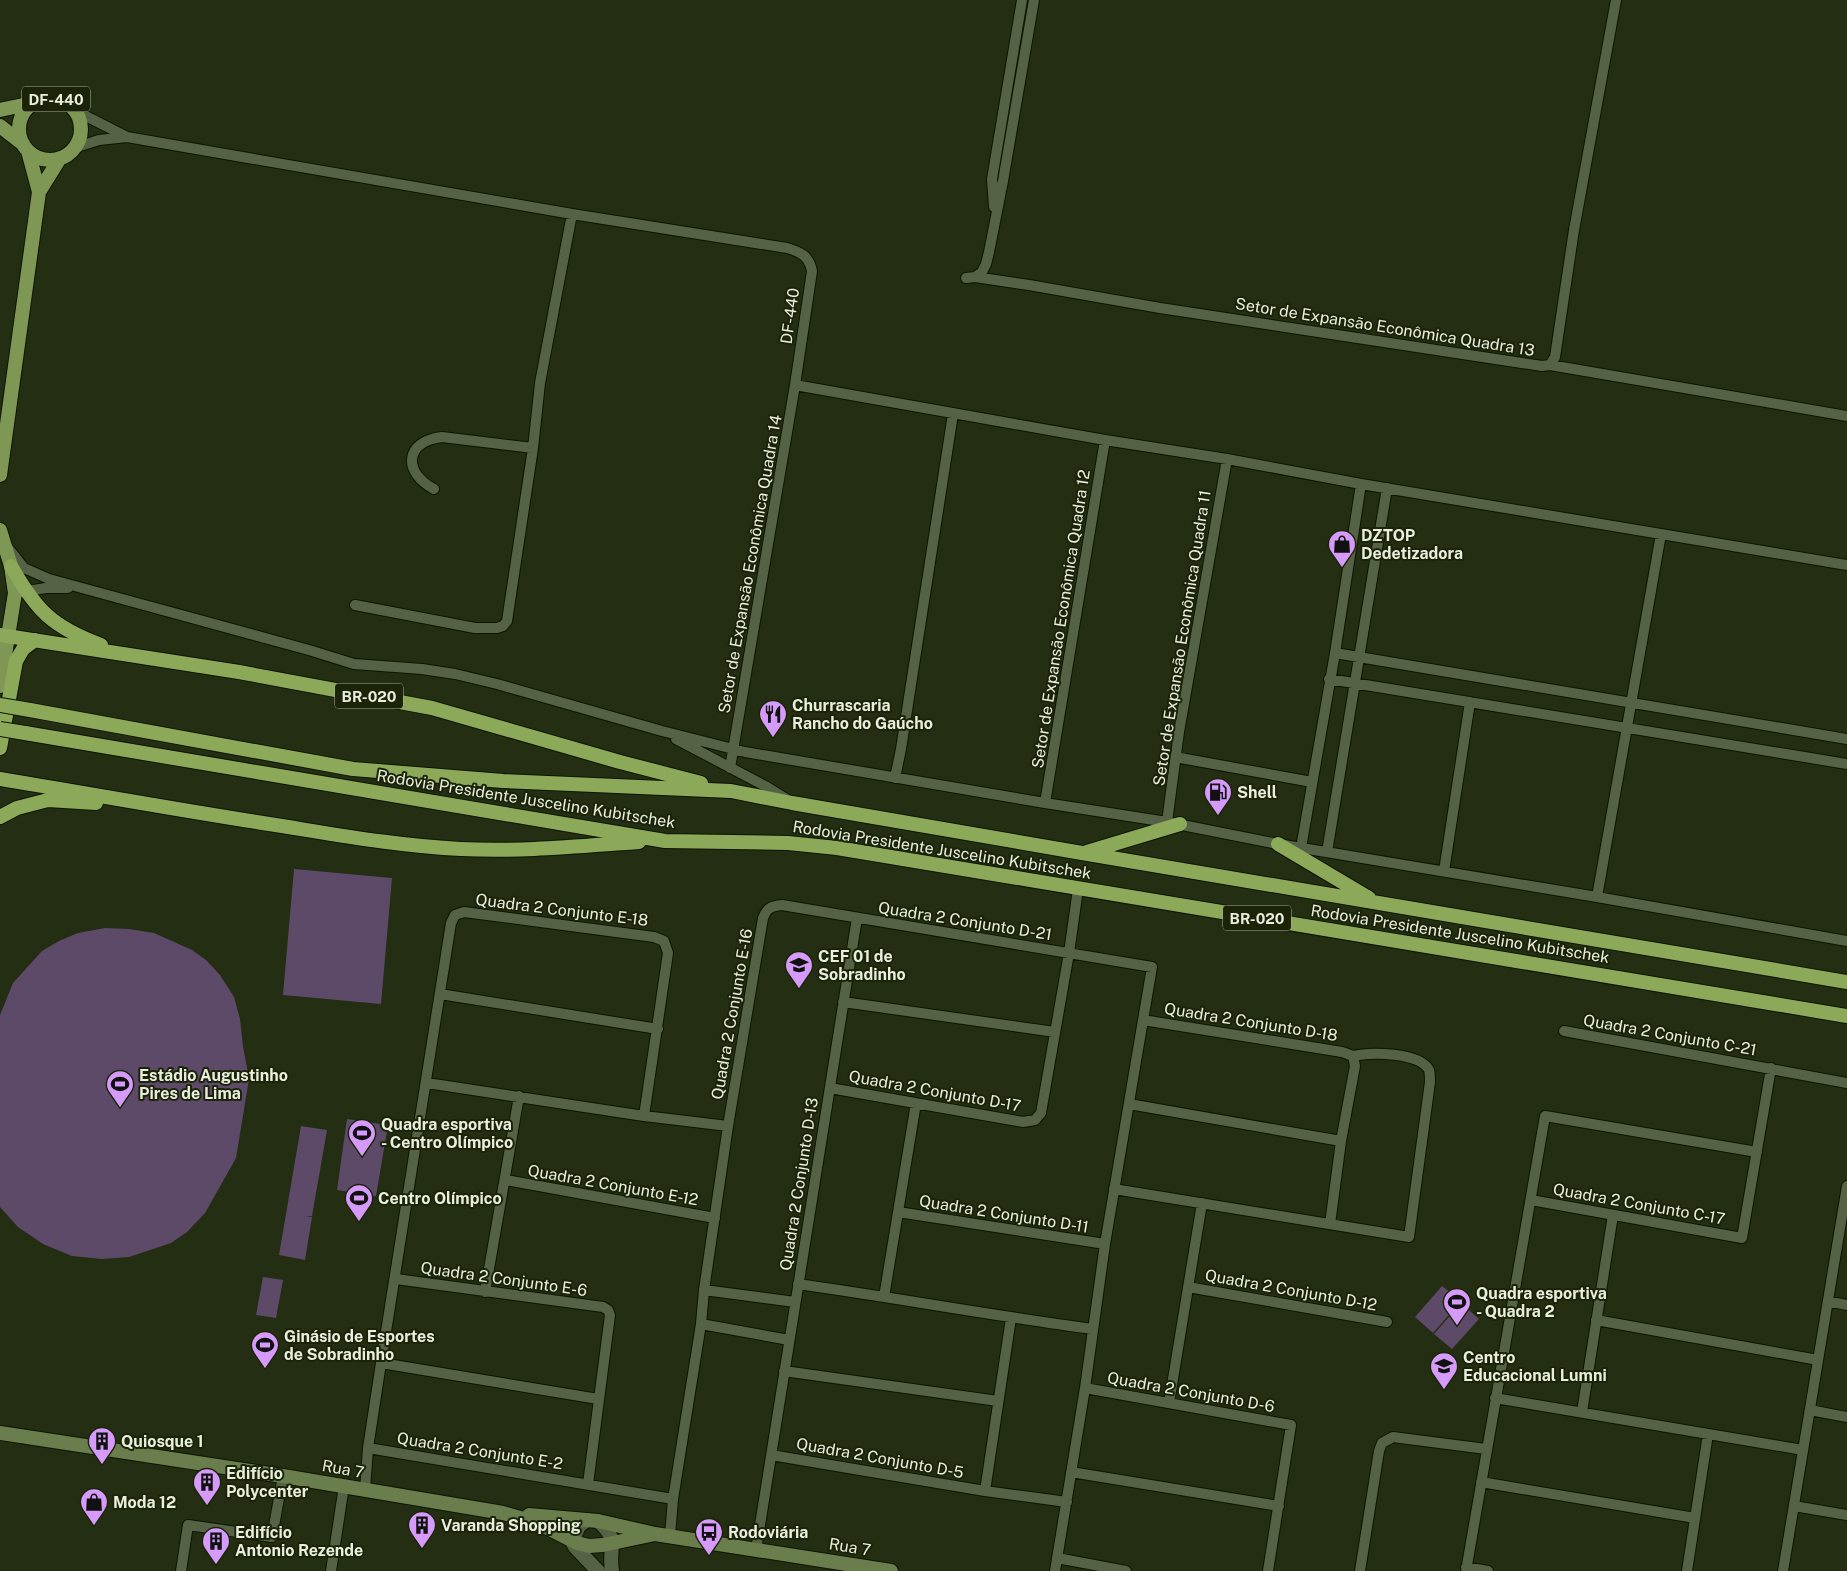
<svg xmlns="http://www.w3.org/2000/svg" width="1847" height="1571" viewBox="0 0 1847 1571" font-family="'Public Sans',sans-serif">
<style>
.green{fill:#5d4a69}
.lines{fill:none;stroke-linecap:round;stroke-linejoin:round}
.minor-casing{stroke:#0d1600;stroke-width:12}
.tertiary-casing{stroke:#0d1600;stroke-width:16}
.secondary-casing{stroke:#0d1600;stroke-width:16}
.primary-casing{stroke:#0d1600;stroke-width:16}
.trunk-casing{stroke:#0d1600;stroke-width:16}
.minor{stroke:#566245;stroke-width:10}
.tertiary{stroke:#566245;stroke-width:14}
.secondary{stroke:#6a7d4c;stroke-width:14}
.primary{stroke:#7f9754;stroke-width:14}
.trunk{stroke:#8ca959;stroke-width:14}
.trunk-bridge-casing{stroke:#0d1600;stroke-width:16;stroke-linecap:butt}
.trunk-bridge{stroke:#8ca959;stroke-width:14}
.labels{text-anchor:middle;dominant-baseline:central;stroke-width:4;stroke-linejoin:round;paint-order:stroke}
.shield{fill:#1b2409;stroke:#aab29e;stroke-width:1}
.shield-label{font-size:15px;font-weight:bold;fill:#e8efde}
.street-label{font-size:16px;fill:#e8efde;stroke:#1b2409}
.poi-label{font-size:16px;font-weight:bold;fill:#e8efde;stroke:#1b2409;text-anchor:start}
</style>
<rect width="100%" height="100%" fill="#242e13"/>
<path class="green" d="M294 869 392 878 381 1004 283 995Z
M105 928 129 929 154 933 192 950 206 960 220 975 234 997 240 1019 243 1046 249 1079 236 1158 205 1213 187 1232 171 1243 129 1257 102 1259 72 1256 43 1244 18 1227 0 1207V1015L13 983 42 951 59 941 78 933Z
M347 1119 388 1125 376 1196 337 1190Z
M301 1126 327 1130 312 1216H305L312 1217 305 1260 279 1255Z
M263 1277 283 1280 276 1318 256 1315Z
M1442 1286 1461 1301 1433 1333 1415 1317Z
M1461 1303 1479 1319 1452 1349 1434 1334Z"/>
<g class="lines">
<g class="minor-casing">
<path id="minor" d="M74 110 127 137
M74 148 99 140 127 137 572 214 787 248C801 252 809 256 812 271L795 385 730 768
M994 207 992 179 1022 0
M975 277 982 272 986 264 989 252 1003 181 1034 0
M966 278 975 277 1029 285 1160 308 1542 366 1550 365 1555 357 1574 230 1616 0
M1550 365 1847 416
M795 385 1105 440 1227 459 1361 484 1847 565
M434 489C402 472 405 441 442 437L533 448
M9 549 24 568 49 579 309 650 354 664 422 669 455 674 497 684 662 731 745 752 1045 803 1167 822 1278 844 1597 897 1847 941
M21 592 46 588H68
M355 605 475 628H497L503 626 507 621 533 448 540 383 572 214
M1335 653 1847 739
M1329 679 1847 764
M676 739 767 787 788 800
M1175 757 1312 782
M895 778 901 749 953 414
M1045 803 1105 440
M1167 822 1179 732 1227 459
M1301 848 1335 653 1361 484
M1327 852 1387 488
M1444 871 1470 702
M1597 897 1661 534
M440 994 658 1029
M843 1002 1055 1032
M1143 1020 1342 1052 1353 1056
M1564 1031 1847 1083
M427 1083 644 1116 728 1126
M830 1088 1023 1122 1035 1120 1041 1113 1069 953 1078 889
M1129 1104 1341 1141
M506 1180 715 1218
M1114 1189 1409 1237 1430 1082C1430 1079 1430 1073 1429 1070 1420 1052 1369 1052 1353 1056
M1531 1200 1742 1238 1771 1068
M898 1212 1105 1244
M1330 1224 1341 1141 1355 1066 1353 1056
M396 1279 603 1307 608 1310 610 1315 588 1484
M798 1284C897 1298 995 1316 1093 1329
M1188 1287 1387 1322
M704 1290 795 1302
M485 1292 519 1096
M884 1297 916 1103
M1828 1301 1847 1305
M1596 1320 1818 1360
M701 1324 789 1340
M381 1363 598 1399
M784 1371 998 1401
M1085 1388 1291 1425 1268 1571
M1495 1398 1803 1450
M1169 1403 1202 1203
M1810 1410 1847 1417
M1582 1412 1613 1215
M368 1448 673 1499
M771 1455 985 1491 1067 1502
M1071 1472 1279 1506
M1481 1482 1695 1518
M365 1490 368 1448 381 1363 451 923 455 915 464 912 654 937 664 941 668 953 644 1116
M985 1491 1011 1318
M1794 1506 1847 1515
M670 1536 673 1499 701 1324 704 1290 728 1126 763 918C767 908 771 906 782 905L1152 967 1105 1244 1085 1388 1055 1571
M756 1550 857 918
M1057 1558 1126 1571
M1466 1567 1488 1571
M181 1571 188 1525 272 1537 283 1476
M331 1571 344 1486
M1360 1571 1379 1451 1382 1443 1393 1437 1486 1449
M1466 1571 1545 1116 1757 1152
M1687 1571 1708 1434
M1783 1571 1847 1186"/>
</g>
<g class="tertiary-casing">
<path id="tertiary" d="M587 1520 579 1526 572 1541 575 1547 598 1571
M598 1521C620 1539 608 1548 612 1571"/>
</g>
<g class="secondary-casing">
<path id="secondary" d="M0 1433 283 1476 503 1513 538 1523 577 1543 589 1546 603 1545 655 1534
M529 1515 598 1521 655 1534 891 1571"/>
</g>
<g class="primary-casing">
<path id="primary" d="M19 129a31 31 0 1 1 62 0a31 31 0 1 1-62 0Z
M0 110 33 103
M0 126 23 144
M39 192 60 158
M0 475 39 192 28 151
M0 530 11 566 15 593 0 686"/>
</g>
<g class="trunk-casing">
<path id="trunk" d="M11 566C36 610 52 627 101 645
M0 635 239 672 432 708 620 762 701 783
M30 710 353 769 503 781 731 791 792 803 1082 853 1847 982
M25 733 665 841 788 843 837 848 1847 1016
M0 748 16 661 23 649 35 640
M0 779C90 794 179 810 269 824 333 834 397 846 461 849 520 852 580 846 639 842
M0 817 17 808 48 800 96 803
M1278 844 1369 898
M1087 852 1180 824"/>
</g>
<use href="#minor" class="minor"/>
<use href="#tertiary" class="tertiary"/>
<use href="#secondary" class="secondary"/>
<use href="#primary" class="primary"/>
<use href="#trunk" class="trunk"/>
<g class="trunk-bridge-casing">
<path id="trunk-bridge" d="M0 705 30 710
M0 729 25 733"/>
</g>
<use href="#trunk-bridge" class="trunk-bridge"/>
</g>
<defs>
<g id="shop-pin" transform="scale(1.4375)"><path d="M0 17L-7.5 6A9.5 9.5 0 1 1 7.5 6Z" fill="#d69bfa" stroke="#1b2409"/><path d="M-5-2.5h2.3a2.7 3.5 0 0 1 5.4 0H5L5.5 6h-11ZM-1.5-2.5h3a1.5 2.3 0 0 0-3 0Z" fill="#111"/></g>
<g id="restaurant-pin" transform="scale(1.4375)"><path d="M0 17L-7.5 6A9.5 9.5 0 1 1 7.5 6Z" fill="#d69bfa" stroke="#1b2409"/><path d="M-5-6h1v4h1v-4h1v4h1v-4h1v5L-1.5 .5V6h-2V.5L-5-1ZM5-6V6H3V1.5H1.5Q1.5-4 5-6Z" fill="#111"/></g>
<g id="fuel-pin" transform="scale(1.4375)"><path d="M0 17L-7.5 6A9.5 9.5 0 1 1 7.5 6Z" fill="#d69bfa" stroke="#1b2409"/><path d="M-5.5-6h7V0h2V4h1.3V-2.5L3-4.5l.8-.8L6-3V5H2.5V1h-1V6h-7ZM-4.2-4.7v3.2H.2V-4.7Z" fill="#111"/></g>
<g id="school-pin" transform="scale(1.4375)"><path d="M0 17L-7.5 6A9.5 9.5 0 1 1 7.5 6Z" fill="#d69bfa" stroke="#1b2409"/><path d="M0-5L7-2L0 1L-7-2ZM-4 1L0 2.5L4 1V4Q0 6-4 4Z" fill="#111"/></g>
<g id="stadium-pin" transform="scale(1.4375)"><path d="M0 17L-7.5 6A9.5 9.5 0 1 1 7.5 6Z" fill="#d69bfa" stroke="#1b2409"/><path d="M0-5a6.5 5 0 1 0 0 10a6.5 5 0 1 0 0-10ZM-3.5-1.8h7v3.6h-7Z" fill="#111"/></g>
<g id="building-pin" transform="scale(1.4375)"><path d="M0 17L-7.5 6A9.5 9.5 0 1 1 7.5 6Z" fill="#d69bfa" stroke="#1b2409"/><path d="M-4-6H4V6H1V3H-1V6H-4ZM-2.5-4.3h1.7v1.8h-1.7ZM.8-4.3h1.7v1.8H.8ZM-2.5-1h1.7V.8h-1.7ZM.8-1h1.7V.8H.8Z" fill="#111"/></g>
<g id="bus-pin" transform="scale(1.4375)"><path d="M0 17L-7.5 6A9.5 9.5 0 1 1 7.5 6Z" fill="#d69bfa" stroke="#1b2409"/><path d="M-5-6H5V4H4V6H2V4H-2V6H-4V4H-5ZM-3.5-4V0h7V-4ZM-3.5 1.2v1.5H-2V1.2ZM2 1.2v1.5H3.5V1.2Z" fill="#111"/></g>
</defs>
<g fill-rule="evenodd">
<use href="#shop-pin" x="1342" y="544"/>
<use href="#restaurant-pin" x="773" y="714"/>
<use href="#fuel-pin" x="1218" y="792"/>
<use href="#school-pin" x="799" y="965"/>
<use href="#stadium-pin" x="120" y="1084"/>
<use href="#stadium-pin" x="362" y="1133"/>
<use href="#stadium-pin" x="359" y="1198"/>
<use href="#stadium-pin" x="1457" y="1302"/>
<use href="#stadium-pin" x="265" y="1345"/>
<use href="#school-pin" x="1444" y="1366"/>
<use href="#building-pin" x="102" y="1441"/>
<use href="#building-pin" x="207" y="1482"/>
<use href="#shop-pin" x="94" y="1502"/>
<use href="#building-pin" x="422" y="1525"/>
<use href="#bus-pin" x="709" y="1532"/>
<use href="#building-pin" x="216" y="1541"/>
</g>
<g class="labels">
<g class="shield">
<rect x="22" y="86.5" width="68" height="25" rx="4"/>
<rect x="335" y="683.5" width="68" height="25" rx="4"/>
<rect x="1223" y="905.5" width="68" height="25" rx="4"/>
</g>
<g class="shield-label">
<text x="56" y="99">DF-440</text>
<text x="369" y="696">BR-020</text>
<text x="1257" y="918">BR-020</text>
</g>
<g class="street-label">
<text transform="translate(790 316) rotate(-82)">DF-440</text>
<text transform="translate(1385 327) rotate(9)">Setor de Expansão Econômica Quadra 13</text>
<text transform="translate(750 564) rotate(-80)">Setor de Expansão Econômica Quadra 14</text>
<text transform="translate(1061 619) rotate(-81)">Setor de Expansão Econômica Quadra 12</text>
<text transform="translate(1182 638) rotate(-81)">Setor de Expansão Econômica Quadra 11</text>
<text transform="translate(526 799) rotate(9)">Rodovia Presidente Juscelino Kubitschek</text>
<text transform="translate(942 850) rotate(9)">Rodovia Presidente Juscelino Kubitschek</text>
<text transform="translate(562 910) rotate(7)">Quadra 2 Conjunto E-18</text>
<text transform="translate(965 921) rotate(9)">Quadra 2 Conjunto D-21</text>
<text transform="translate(1460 934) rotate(9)">Rodovia Presidente Juscelino Kubitschek</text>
<text transform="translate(732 1014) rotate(-80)">Quadra 2 Conjunto E-16</text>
<text transform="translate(1251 1022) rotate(9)">Quadra 2 Conjunto D-18</text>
<text transform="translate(1670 1035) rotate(10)">Quadra 2 Conjunto C-21</text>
<text transform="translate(935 1091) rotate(10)">Quadra 2 Conjunto D-17</text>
<text transform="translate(799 1184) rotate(-81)">Quadra 2 Conjunto D-13</text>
<text transform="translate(613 1185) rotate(10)">Quadra 2 Conjunto E-12</text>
<text transform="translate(1639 1204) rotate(10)">Quadra 2 Conjunto C-17</text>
<text transform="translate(1004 1214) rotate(9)">Quadra 2 Conjunto D-11</text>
<text transform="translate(504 1279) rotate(8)">Quadra 2 Conjunto E-6</text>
<text transform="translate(1291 1290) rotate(10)">Quadra 2 Conjunto D-12</text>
<text transform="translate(1191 1392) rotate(10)">Quadra 2 Conjunto D-6</text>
<text transform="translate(480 1451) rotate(9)">Quadra 2 Conjunto E-2</text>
<text transform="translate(880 1458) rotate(10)">Quadra 2 Conjunto D-5</text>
<text transform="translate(343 1469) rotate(10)">Rua 7</text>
<text transform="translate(850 1547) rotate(9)">Rua 7</text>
</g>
<g class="poi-label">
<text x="1361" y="535">DZTOP<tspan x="1361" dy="18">Dedetizadora</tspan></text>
<text x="792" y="705">Churrascaria<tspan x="792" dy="18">Rancho do Gaúcho</tspan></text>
<text x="1237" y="792">Shell</text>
<text x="818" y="956">CEF 01 de<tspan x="818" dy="18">Sobradinho</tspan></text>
<text x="139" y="1075">Estádio Augustinho<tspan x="139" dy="18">Pires de Lima</tspan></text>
<text x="381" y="1124">Quadra esportiva<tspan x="381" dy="18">- Centro Olímpico</tspan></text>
<text x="378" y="1198">Centro Olímpico</text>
<text x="1476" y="1293">Quadra esportiva<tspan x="1476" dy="18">- Quadra 2</tspan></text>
<text x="284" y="1336">Ginásio de Esportes<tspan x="284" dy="18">de Sobradinho</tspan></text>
<text x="1463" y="1357">Centro<tspan x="1463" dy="18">Educacional Lumni</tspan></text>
<text x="121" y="1441">Quiosque 1</text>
<text x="226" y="1473">Edifício<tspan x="226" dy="18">Polycenter</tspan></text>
<text x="113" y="1502">Moda 12</text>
<text x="441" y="1525">Varanda Shopping</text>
<text x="235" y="1532">Edifício<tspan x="235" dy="18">Antonio Rezende</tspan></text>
<text x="728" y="1532">Rodoviária</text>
</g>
</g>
</svg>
